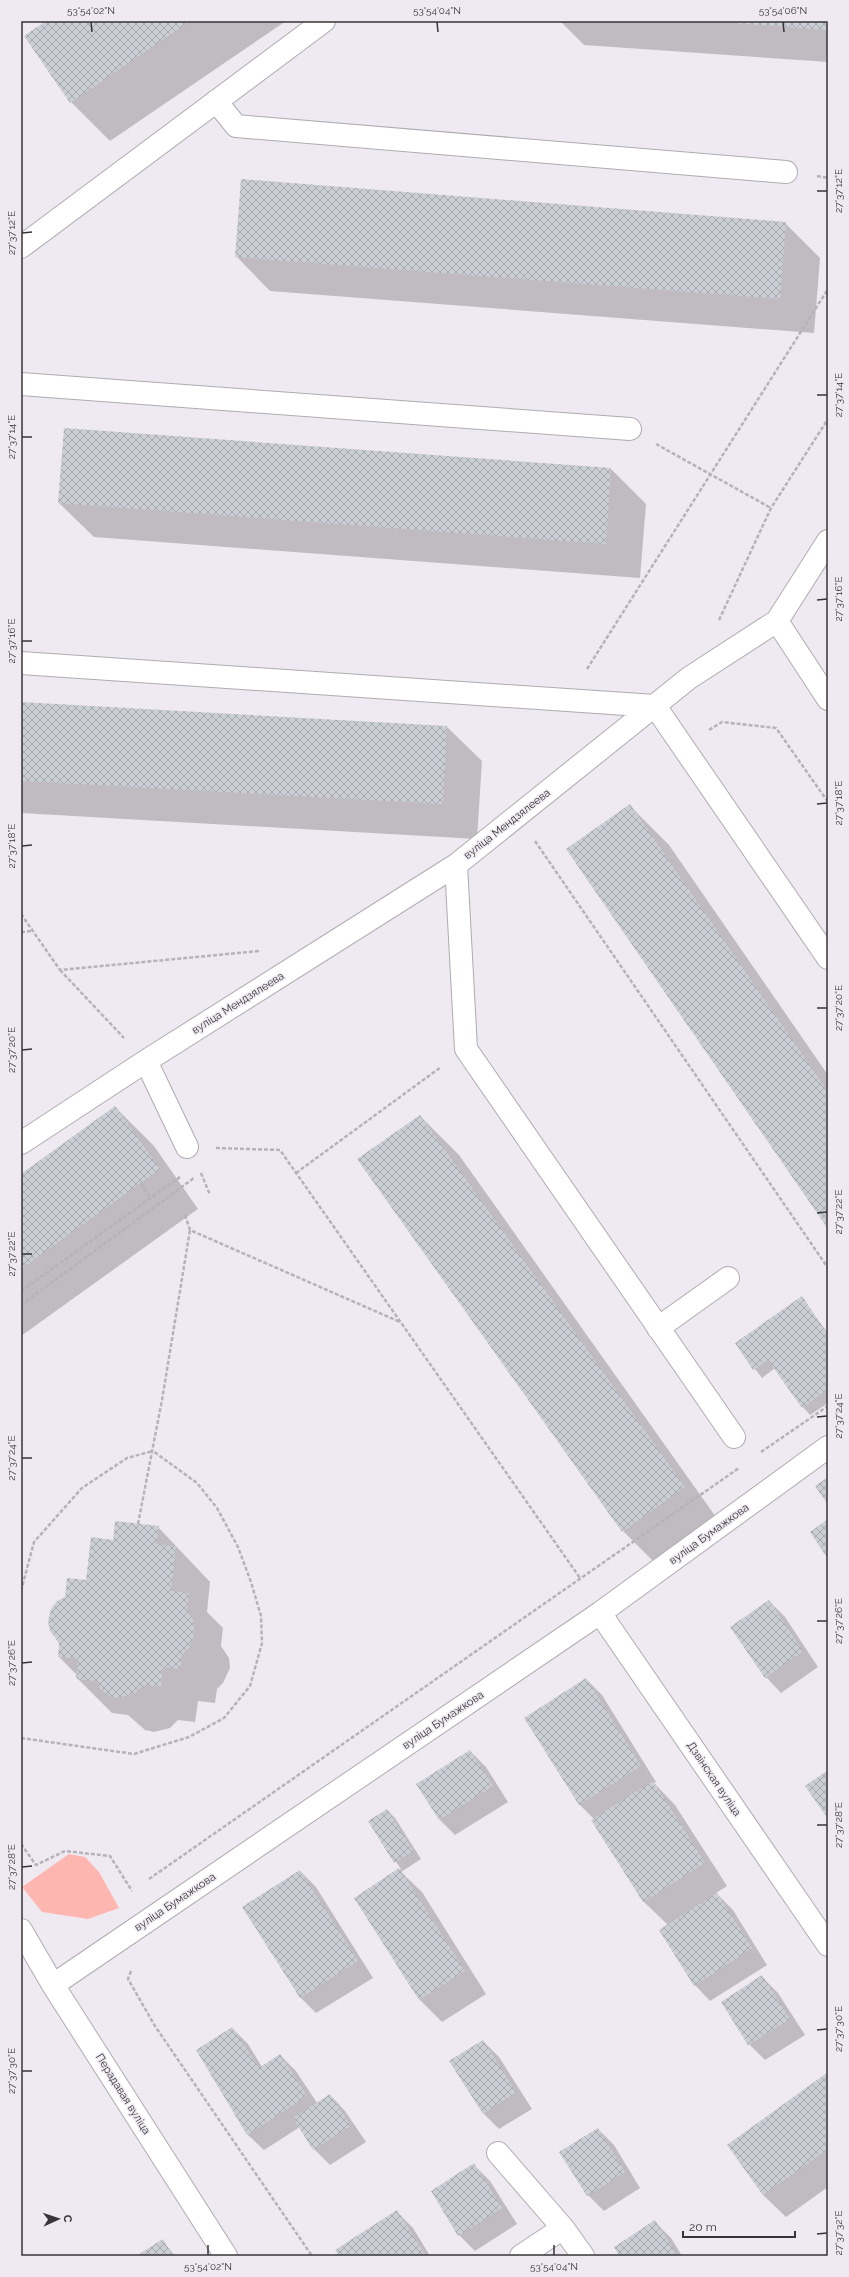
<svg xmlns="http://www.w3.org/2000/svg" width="849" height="2277" viewBox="0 0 849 2277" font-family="Raleway,sans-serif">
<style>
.green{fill:#feb6b1}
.shadow{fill:#0003}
.building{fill:url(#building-cross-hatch)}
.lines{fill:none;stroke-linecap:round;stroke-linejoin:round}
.minor-casing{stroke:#afabb2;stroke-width:24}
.path{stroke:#b6b2b8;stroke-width:2.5;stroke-dasharray:4 2;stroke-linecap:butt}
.minor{stroke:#fff;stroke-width:22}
.ticks{fill:none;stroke:#373538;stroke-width:1.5}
.labels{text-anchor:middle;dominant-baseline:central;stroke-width:3;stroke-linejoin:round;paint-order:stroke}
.street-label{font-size:11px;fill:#373538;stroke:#efeaf2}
.neatline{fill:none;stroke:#373538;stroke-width:1.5}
.ticks-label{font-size:10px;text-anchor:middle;fill:#373538}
</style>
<defs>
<pattern id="building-cross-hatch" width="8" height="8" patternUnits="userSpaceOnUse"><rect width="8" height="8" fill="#ccced6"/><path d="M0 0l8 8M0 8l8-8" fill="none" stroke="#a6a8af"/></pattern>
</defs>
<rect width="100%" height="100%" fill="#efeaf2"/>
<path class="green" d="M69 1854 85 1857 99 1872 119 1908 88 1919 42 1912 22 1887Z"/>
<path class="shadow" d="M48 21H286L110 141 71 102 26 36Z
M560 21H828V62L584 45Z
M785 223 820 258 814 333 270 291 236 256Z
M611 469 646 504 640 578 94 537 59 503Z
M21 703 447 727 482 761 477 839 21 813Z
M630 806 669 845 828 1075V1227Z
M115 1107 154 1146 198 1209 21 1336V1175Z
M420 1116 459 1155 723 1527 662 1570 623 1531Z
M801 1298 828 1333V1403L810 1415 803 1407 775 1368 762 1378 736 1344Z
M158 1527 210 1582 207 1612 223 1628 221 1646 229 1658 230 1668 223 1683 217 1689 215 1703 198 1701 195 1722 178 1720 170 1728 154 1732 145 1730 128 1715 112 1713 77 1678V1675L59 1657 87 1581 114 1541Z
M769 1601 785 1617 818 1667 781 1693 766 1677Z
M586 1679 602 1695 656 1782 654 1783 675 1805 727 1886 716 1893 733 1910 767 1965 710 2001 695 1985 668 1925 644 1902 593 1820 594 1819 580 1805 525 1718Z
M470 1751 486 1767 508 1802 455 1835 439 1819Z
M387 1810 395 1818 421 1859 401 1872 422 1892 486 1994 442 2022 420 2000 355 1898 401 1869 369 1822Z
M300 1871 316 1887 373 1978 316 2013 301 1998Z
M762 1977 778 1993 805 2035 765 2060 749 2044Z
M232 2028 248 2044 262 2067 280 2055 296 2071 317 2103 330 2095 345 2111 366 2142 330 2165 314 2149 300 2127 264 2150 248 2135 197 2051Z
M483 2041 499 2057 532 2109 499 2129 483 2113Z
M828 2073V2187L786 2217 763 2195 728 2145Z
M598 2129 614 2145 640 2188 604 2211 588 2195Z
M474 2165 490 2181 517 2224 475 2251 459 2235Z
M397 2212 413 2228 430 2256H341Z
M655 2222 671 2238 682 2256H620Z
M163 2241 175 2256H138Z"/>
<path class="building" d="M46 21H190L70 103 24 36Z
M720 21H828V30L720 22Z
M241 179 786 222 780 299 235 257Z
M64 428 611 468 606 544 58 503Z
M21 702 447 726 443 804 21 781Z
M630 804 828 1092V1229L566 849Z
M115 1106 160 1169 21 1269V1174Z
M420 1115 685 1487 622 1532 357 1159Z
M802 1296 828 1335V1389L802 1408 768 1360 753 1370 735 1343Z
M828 1477V1505L815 1486Z
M828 1519V1559L810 1532Z
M115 1521 159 1526 156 1544 176 1546 171 1591 189 1593 187 1610 194 1622 195 1632 189 1648 182 1654 180 1669 163 1667 161 1687 143 1685 135 1693 118 1698 110 1696 100 1689 97 1681 76 1679 78 1659 58 1657 59 1643 50 1631 48 1621 51 1609 57 1601 65 1597 67 1578 86 1580 91 1537 113 1540Z
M769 1600 803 1651 765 1678 730 1627Z
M586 1678 641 1766 579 1805 524 1718Z
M470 1750 493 1786 439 1820 416 1784Z
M828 1770V1819L805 1786Z
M653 1781 705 1863 643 1902 591 1820Z
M387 1809 413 1851 394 1863 368 1821Z
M399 1868 465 1971 419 2000 354 1898Z
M300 1870 358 1961 300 1998 242 1907Z
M717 1893 752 1948 694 1986 659 1930Z
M762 1975 790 2019 748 2045 721 2002Z
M232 2027 259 2068 280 2054 307 2096 247 2135 196 2050Z
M483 2040 516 2092 483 2114 449 2061Z
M828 2072V2149L763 2195 727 2145Z
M330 2094 351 2126 313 2150 293 2118Z
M598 2128 625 2172 587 2196 559 2152Z
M474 2163 502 2208 458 2236 431 2191Z
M397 2210 426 2256H339L335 2250Z
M655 2220 678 2256H619L614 2247Z
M163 2239 173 2256H136Z"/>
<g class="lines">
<g class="minor-casing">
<path id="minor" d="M216 101 236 126 786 172
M21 247 324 21
M21 384 630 429
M777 621 828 699
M21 663 655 706 828 958
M456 865 466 1049 734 1437
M146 1061 187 1147
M21 1143 146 1061 456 865 689 678 777 621 828 541
M658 1328 728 1278
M600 1613 828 1945
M21 1930 53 1985 226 2256
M53 1985 600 1613 828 1447
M498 2153 563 2228 583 2256
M521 2256 563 2228"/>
</g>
<path class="path" d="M817 176 828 178
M656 444 771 508
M719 620 771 508 828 419
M587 669 828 289
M709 730 722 722 776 728 828 802
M535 841 828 1268
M21 914 60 970 259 951
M21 932 32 931
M60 970 124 1038
M216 1148 280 1150 580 1578
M201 1173 210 1195
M296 1173 441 1067
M141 1183 150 1198
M185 1215 190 1230 400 1322
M21 1291 180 1177
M21 1305 194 1178
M761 1452 828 1406
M138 1524 162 1400 190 1230
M21 1591 34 1542 82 1488 127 1458 153 1451
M21 1738 134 1754 189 1737 224 1718 250 1686 262 1643 261 1616 251 1582 238 1547 217 1508 197 1483 153 1451
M21 1844 36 1865 65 1851 110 1856 132 1891
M149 1879 739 1468
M131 1971 128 1979 155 2026 312 2256"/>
<use href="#minor" class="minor"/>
</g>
<path class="ticks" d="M91 22 92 32M437 22 438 32M783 22 784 32M817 191H827M22 233 32 232M817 395H827M22 437H32M817 600 827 599M22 641H32M817 804 827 803M22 846 32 845M817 1008H827M22 1050 32 1049M817 1213 827 1212M22 1254H32M817 1417 827 1416M22 1458H32M817 1621H827M22 1663 32 1662M817 1825H827M22 1867 32 1866M817 2030 827 2029M22 2071H32M817 2234 827 2233M208 2245V2255M554 2245V2255"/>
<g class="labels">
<g class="street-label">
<text transform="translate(507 824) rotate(-38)">вуліца Мендзялеева</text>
<text transform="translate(238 1003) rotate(-32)">вуліца Мендзялеева</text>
<text transform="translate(709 1534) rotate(-36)">вуліца Бумажкова</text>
<text transform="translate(443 1720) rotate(-34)">вуліца Бумажкова</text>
<text transform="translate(714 1779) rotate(56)">Дзвінская вуліца</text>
<text transform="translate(175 1902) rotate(-34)">вуліца Бумажкова</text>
<text transform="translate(123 2094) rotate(58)">Перадавая вуліца</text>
</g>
</g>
<rect width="849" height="2277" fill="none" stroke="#efeaf2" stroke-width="44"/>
<g transform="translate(58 2219) rotate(87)" stroke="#efeaf2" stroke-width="3" paint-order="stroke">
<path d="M0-3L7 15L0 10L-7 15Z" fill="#373538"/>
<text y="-6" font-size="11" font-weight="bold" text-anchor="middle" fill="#373538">С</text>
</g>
<path d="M683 2231v6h112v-6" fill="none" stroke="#373538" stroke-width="2"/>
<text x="689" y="2231" font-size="12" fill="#373538" stroke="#efeaf2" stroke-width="3" paint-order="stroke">20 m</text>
<rect x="22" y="22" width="805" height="2233" class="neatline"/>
<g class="ticks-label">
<text x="91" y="14">53°54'02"N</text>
<text x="437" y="14">53°54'04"N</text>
<text x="783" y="14">53°54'06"N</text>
<text transform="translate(838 191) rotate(-90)" y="4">27°37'12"E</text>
<text transform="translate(11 233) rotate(-90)" y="4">27°37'12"E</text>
<text transform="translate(838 395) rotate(-90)" y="4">27°37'14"E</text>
<text transform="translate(11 437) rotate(-90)" y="4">27°37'14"E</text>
<text transform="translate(838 599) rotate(-90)" y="4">27°37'16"E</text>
<text transform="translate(11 641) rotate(-90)" y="4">27°37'16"E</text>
<text transform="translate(838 803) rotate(-90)" y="4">27°37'18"E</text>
<text transform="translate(11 846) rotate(-90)" y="4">27°37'18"E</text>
<text transform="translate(838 1008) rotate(-90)" y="4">27°37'20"E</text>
<text transform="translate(11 1050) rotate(-90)" y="4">27°37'20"E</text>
<text transform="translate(838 1212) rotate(-90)" y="4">27°37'22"E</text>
<text transform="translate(11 1254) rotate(-90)" y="4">27°37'22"E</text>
<text transform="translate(838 1416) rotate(-90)" y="4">27°37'24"E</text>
<text transform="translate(11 1458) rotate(-90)" y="4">27°37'24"E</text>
<text transform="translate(838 1621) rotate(-90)" y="4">27°37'26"E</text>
<text transform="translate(11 1663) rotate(-90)" y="4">27°37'26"E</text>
<text transform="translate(838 1825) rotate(-90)" y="4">27°37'28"E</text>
<text transform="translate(11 1867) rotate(-90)" y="4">27°37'28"E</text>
<text transform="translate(838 2029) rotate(-90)" y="4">27°37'30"E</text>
<text transform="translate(11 2071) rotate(-90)" y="4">27°37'30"E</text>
<text transform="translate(838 2233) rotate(-90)" y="4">27°37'32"E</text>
<text x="208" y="2270">53°54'02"N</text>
<text x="554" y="2270">53°54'04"N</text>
</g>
</svg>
